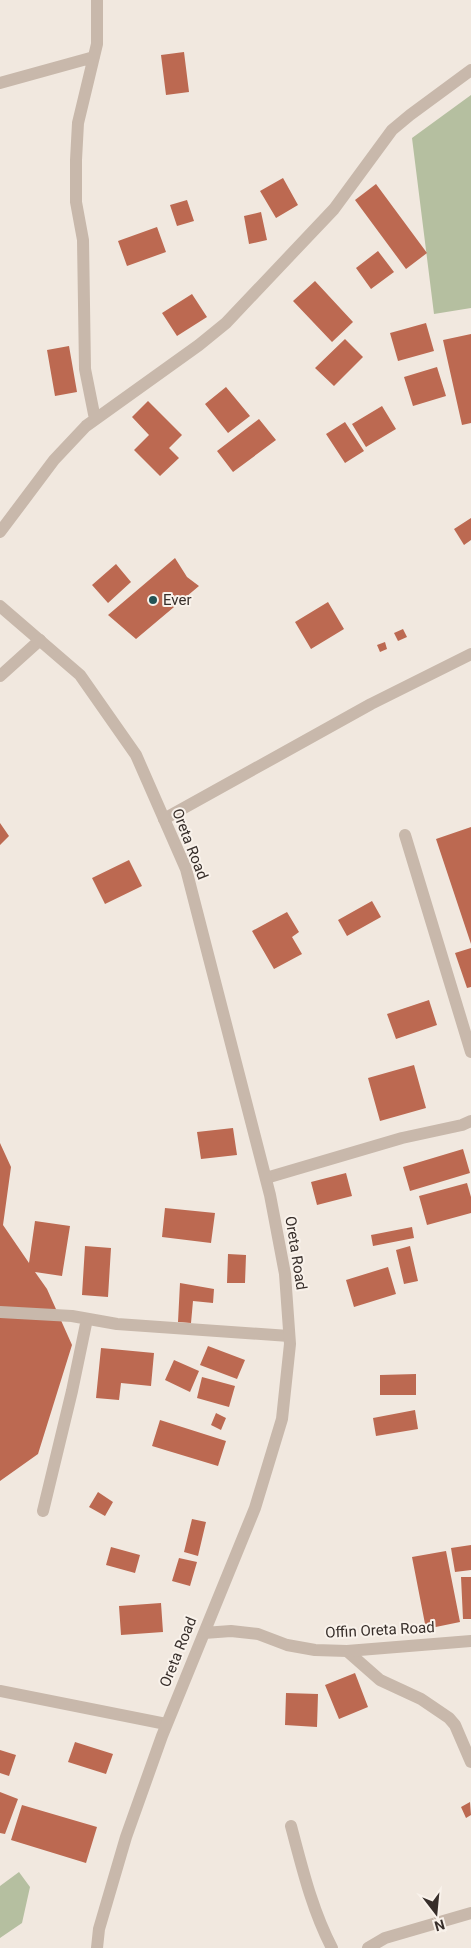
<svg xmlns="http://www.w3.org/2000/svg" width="471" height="1948" viewBox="0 0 471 1948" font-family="Roboto,sans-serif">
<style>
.green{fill:#b5bfa0}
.building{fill:#bc6951}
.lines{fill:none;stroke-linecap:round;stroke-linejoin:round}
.minor{stroke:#c8b8ab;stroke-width:12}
.tertiary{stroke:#c8b8ab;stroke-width:12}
.poi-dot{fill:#235355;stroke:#f9f2eb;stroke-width:2}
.labels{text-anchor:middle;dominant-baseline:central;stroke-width:4;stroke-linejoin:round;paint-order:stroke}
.poi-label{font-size:15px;fill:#372e2a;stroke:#f9f2eb;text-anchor:start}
.street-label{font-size:15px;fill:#372e2a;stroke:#f9f2eb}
</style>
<rect width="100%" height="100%" fill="#f1e8df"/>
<path class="green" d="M471 95V308L434 314 412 138Z
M19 1872 30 1887 22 1923 0 1938V1886Z"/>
<path class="building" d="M184 52 189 92 166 95 161 55Z
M283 178 298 205 276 218 260 191Z
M376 184 427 253 406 269 355 200Z
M187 200 194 221 177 226 170 205Z
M261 212 267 240 249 244 244 216Z
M157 227 166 252 127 266 118 241Z
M378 251 394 272 371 289 356 268Z
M315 281 353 322 332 342 293 301Z
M192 294 207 317 177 336 162 313Z
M426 323 434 351 398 361 390 333Z
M471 334V423L462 425 443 340Z
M345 339 363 357 334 386 315 368Z
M69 346 77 392 55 396 47 350Z
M437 367 446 396 413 406 404 377Z
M226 387 250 416 228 433 205 404Z
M148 401 182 435 169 448 179 458 160 476 134 450 149 435 132 417Z
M382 406 396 429 366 447 352 424Z
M259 419 276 440 233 472 217 451Z
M345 422 364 451 345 463 326 434Z
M471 518V540L464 545 454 529Z
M175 558 187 577 199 586 136 639 108 615Z
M116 564 131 582 108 603 92 585Z
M328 602 344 629 311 649 295 622Z
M403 629 407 637 398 641 394 633Z
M385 642 387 649 380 652 377 645Z
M0 823 9 836 0 845Z
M471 827V944L436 839Z
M129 860 142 886 105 904 92 878Z
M372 901 381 917 347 936 338 920Z
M287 912 299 932 292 937 302 954 274 969 252 931Z
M471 948V987L467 988 455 953Z
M429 1000 437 1025 396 1039 387 1014Z
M414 1065 426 1108 380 1121 368 1078Z
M233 1128 237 1155 201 1159 197 1132Z
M0 1143 11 1167 3 1225 29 1263 35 1221 70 1226 62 1276 35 1272 47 1289 72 1345 38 1454 0 1481Z
M463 1149 470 1173 410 1191 403 1167Z
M346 1173 352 1196 317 1205 311 1182Z
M467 1183 471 1197V1213L427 1225 419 1196Z
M165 1208 215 1213 211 1243 162 1237Z
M412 1227 414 1238 373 1246 371 1235Z
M85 1246 111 1248 108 1297 82 1295Z
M410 1246 418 1281 404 1284 396 1250Z
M228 1254 246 1255 245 1283H227Z
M388 1267 396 1294 354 1307 346 1280Z
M180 1283 214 1289 213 1303 193 1301 191 1323 178 1322Z
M208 1346 245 1360 237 1379 200 1365Z
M101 1348 154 1353 151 1386 121 1383 119 1400 96 1398Z
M174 1360 199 1371 190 1392 165 1380Z
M416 1374V1395H380V1375Z
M202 1377 235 1386 229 1407 197 1398Z
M415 1410 418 1429 376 1436 373 1418Z
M216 1413 226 1418 221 1430 211 1425Z
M160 1420 226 1441 218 1466 152 1446Z
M98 1492 113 1502 105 1516 89 1507Z
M192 1519 206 1522 198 1556 184 1552Z
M471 1545V1570L455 1572 451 1548Z
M111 1547 140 1555 135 1573 106 1565Z
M446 1551 460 1622 426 1629 412 1557Z
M179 1558 197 1562 190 1586 172 1581Z
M461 1577H471V1619H463Z
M161 1603 163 1632 121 1635 119 1606Z
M355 1673 368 1707 339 1719 325 1685Z
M286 1693 318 1694 317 1727 285 1725Z
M75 1742 113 1754 106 1774 68 1762Z
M0 1750 16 1755 9 1776 0 1773Z
M0 1792 18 1799 5 1834 0 1833Z
M470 1802 471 1815 466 1818 461 1807Z
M22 1805 97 1827 86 1863 11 1840Z"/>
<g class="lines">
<path class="minor" d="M0 83 94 57
M95 419 85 369 83 240 76 202V160L78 123 97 44V0
M0 532 54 460 86 426 199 345 226 323 334 209 392 130 410 115 471 70
M0 676 40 640
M164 819 371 704 471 654
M405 835 471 1052
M266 1178 402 1138 462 1125 471 1121
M0 1312 72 1316 117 1324 289 1336
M43 1511 72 1391 87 1319
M347 1651 380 1680 421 1699 449 1718 455 1725 471 1762
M0 1691 166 1724
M291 1826C302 1867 312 1910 332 1948
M368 1948 385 1938 471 1913"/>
<path class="tertiary" d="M0 606 80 675 136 755 186 869 270 1195 285 1274 290 1344 282 1419 255 1508 162 1736 126 1837 99 1929 97 1948
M204 1633 231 1631 258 1634 287 1645 315 1650 347 1651 471 1641"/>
</g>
<circle class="poi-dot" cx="153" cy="600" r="5"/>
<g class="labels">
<g class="poi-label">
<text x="163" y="600">Ever</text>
</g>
<g class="street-label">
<text transform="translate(190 844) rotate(69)">Oreta Road</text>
<text transform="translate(296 1253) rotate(81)">Oreta Road</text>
<text transform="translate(380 1630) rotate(-3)">Offin Oreta Road</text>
<text transform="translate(178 1652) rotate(-68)">Oreta Road</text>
</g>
</g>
<g transform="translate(436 1913) rotate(164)" stroke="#f9f2eb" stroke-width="4" paint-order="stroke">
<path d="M0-4L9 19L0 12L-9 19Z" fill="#372e2a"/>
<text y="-8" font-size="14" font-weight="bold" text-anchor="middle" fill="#372e2a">N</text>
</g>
</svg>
